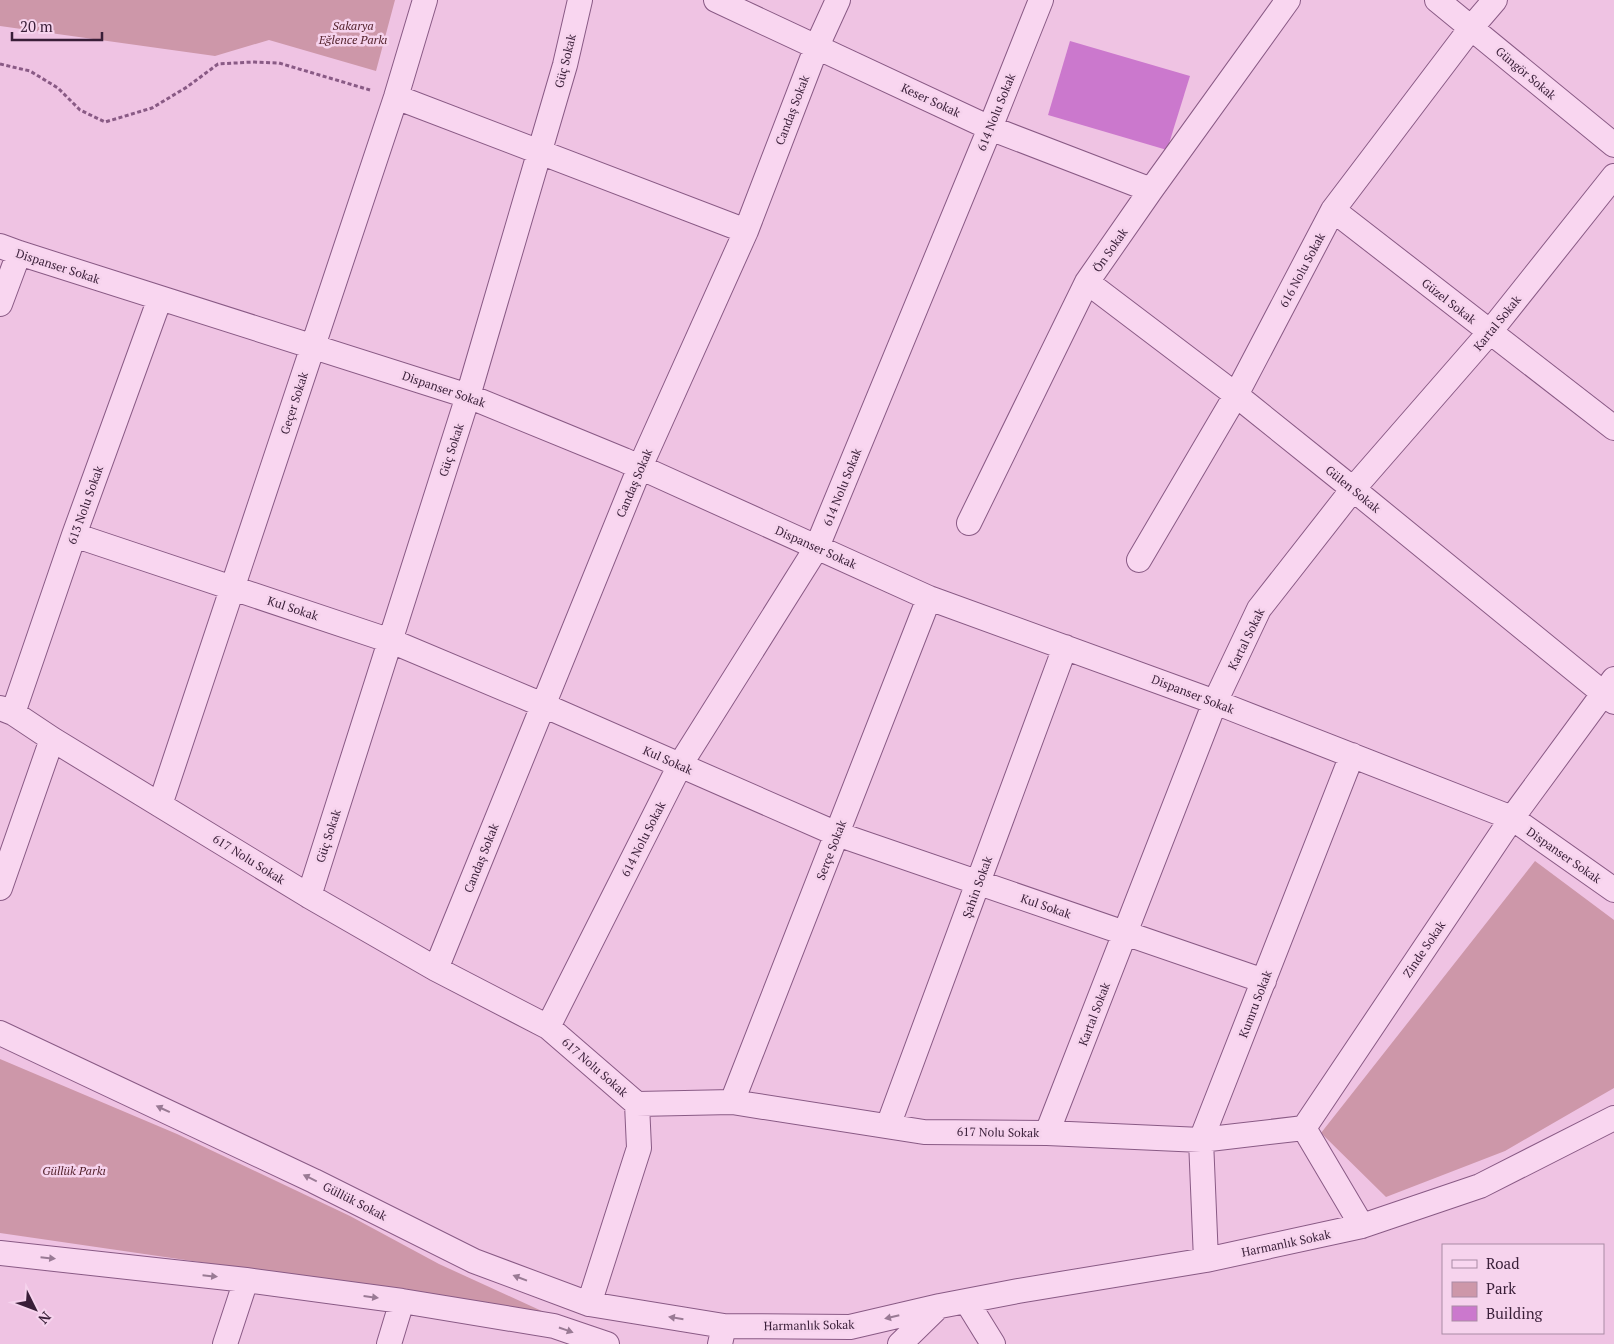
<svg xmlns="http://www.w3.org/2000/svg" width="1614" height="1344" viewBox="0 0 1614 1344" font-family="'PT Serif',serif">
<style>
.green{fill:#cd97a9}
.building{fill:#cb78cd}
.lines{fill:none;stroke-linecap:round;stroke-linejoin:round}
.street-casing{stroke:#895a85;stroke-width:26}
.path{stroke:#895a85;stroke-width:3;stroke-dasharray:4 2.5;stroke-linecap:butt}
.street{stroke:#f9d6f0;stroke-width:24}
.oneway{fill:#997a94}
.labels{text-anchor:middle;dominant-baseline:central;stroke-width:5;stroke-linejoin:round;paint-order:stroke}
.park-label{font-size:12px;font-style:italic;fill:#55242e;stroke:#f6d3ed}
.street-label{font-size:12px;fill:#391e38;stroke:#f6d3ed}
</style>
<rect width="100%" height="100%" fill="#efc3e3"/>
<path class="green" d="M0 0H395L376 71 269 40 215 56 0 26Z
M1535 861 1614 920V1088L1505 1151 1386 1197 1321 1133Z
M0 1059 177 1134 350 1216 439 1264 544 1312 0 1233Z"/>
<path class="building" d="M1070 41 1190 76 1167 150 1048 115Z"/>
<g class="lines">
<g class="street-casing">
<path id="street" d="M716 0 990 128 1151 190
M1437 0 1614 145
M396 97 746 231
M1333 210 1614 428
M0 246 19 253 468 396 624 460 929 598 1215 702 1512 818 1614 890
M1087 282 1236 395 1353 489 1614 702
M0 304 19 253
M969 523 1087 282 1151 190 1288 0
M74 535 391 641 543 705 837 834 1264 981
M1139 560 1236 395 1333 210 1471 28 1495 0
M0 708 13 713 52 739 309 896 436 969 548 1027 637 1104 732 1102 924 1132 1047 1133 1201 1140 1304 1128
M13 713 74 535 160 298
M160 805 396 97 425 0
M0 888 52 739
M309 896 468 396 565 65 580 0
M436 969 640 467 746 231 817 46 838 0
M548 1027 680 765 817 547 990 128 1041 0
M0 1033 314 1181 474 1261 589 1304 724 1326
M732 1102 929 598
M888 1126 1065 647
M1047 1133 1215 702 1259 609 1353 489 1489 333 1614 176
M1362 1226 1304 1128 1512 818 1614 679
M0 1253 246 1280 402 1301 554 1326 607 1344
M1206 1260 1201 1140 1352 755
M967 1302 993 1344
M589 1304 639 1148 637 1104
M225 1344 246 1280
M389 1344 402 1301
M720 1344 724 1326 850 1327 940 1306 1018 1291 1206 1260 1362 1226 1480 1186 1614 1118
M900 1344 938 1307"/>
</g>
<path class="path" d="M0 64 30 71 58 88 80 110 105 122 152 108 187 87 218 64 253 62 279 63 370 90"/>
<use href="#street" class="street"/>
</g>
<defs><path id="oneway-solid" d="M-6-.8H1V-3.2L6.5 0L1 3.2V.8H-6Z" transform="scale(1.25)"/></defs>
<g class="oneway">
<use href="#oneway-solid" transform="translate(163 1109) rotate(-155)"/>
<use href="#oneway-solid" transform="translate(310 1178) rotate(-154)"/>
<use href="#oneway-solid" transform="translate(48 1258) rotate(6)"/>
<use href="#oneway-solid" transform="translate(210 1276) rotate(6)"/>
<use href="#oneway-solid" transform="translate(520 1278) rotate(-159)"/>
<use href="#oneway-solid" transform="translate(371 1297) rotate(7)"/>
<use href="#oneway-solid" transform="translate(892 1317) rotate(167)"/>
<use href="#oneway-solid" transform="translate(676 1318) rotate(-171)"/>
<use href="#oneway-solid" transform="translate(566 1330) rotate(19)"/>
</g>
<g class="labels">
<g class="park-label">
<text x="353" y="25">Sakarya<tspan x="353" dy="14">Eğlence Parkı</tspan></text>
<text x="74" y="1170">Güllük Parkı</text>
</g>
<g class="street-label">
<text transform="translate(565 61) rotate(-76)">Güç Sokak</text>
<text transform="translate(1526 73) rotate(40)">Güngör Sokak</text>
<text transform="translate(931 100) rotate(25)">Keser Sokak</text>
<text transform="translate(792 110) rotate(-69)">Candaş Sokak</text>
<text transform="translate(996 112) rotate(-68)">614 Nolu Sokak</text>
<text transform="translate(1110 250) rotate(-55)">Ön Sokak</text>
<text transform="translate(58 266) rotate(18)">Dispanser Sokak</text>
<text transform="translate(1302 270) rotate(-62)">616 Nolu Sokak</text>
<text transform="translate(1449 301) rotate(38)">Güzel Sokak</text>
<text transform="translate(1497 323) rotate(-51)">Kartal Sokak</text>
<text transform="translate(444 389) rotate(19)">Dispanser Sokak</text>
<text transform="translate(294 403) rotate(-72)">Geçer Sokak</text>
<text transform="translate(451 450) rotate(-72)">Güç Sokak</text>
<text transform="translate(634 483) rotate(-67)">Candaş Sokak</text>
<text transform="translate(842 487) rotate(-68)">614 Nolu Sokak</text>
<text transform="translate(1353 489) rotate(39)">Gülen Sokak</text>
<text transform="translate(85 505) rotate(-70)">613 Nolu Sokak</text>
<text transform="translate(816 547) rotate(24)">Dispanser Sokak</text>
<text transform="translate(293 608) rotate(18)">Kul Sokak</text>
<text transform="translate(1246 639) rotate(-64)">Kartal Sokak</text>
<text transform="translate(1193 694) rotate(21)">Dispanser Sokak</text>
<text transform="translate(668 760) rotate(24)">Kul Sokak</text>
<text transform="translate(328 836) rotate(-72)">Güç Sokak</text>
<text transform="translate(643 839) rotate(-63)">614 Nolu Sokak</text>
<text transform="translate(831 850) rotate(-69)">Serçe Sokak</text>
<text transform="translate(1564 855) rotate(35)">Dispanser Sokak</text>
<text transform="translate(481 858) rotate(-68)">Candaş Sokak</text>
<text transform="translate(249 859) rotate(32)">617 Nolu Sokak</text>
<text transform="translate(977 887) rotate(-70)">Şahin Sokak</text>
<text transform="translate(1046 906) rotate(19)">Kul Sokak</text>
<text transform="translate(1424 949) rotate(-56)">Zinde Sokak</text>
<text transform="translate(1255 1004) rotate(-69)">Kumru Sokak</text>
<text transform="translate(1094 1014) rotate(-69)">Kartal Sokak</text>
<text transform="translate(595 1067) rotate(41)">617 Nolu Sokak</text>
<text transform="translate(998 1132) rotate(1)">617 Nolu Sokak</text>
<text transform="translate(355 1201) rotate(27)">Güllük Sokak</text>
<text transform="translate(1286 1243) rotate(-12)">Harmanlık Sokak</text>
<text transform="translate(809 1325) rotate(-1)">Harmanlık Sokak</text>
</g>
</g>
<rect x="1442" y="1244" width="162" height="90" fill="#f6d3ed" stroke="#aa8ba5"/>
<rect x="1452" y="1260" width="25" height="8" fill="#f9d6f0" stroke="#aa8ba5"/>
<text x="1486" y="1269" font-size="15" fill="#391e38">Road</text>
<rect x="1452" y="1282" width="25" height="15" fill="#cd97a9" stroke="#aa8ba5"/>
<text x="1486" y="1294" font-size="15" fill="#391e38">Park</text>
<rect x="1452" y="1306" width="25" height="15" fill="#cb78cd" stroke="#aa8ba5"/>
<text x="1486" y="1319" font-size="15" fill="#391e38">Building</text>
<g transform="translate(35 1309) rotate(132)" stroke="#f6d3ed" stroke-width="4" paint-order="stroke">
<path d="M0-4L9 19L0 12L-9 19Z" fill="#391e38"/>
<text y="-8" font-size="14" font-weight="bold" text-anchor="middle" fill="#391e38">N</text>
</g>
<path d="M12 32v8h90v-8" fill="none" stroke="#391e38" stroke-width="2.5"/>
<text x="20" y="32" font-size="15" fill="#391e38" stroke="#f6d3ed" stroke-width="4" paint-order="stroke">20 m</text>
</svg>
